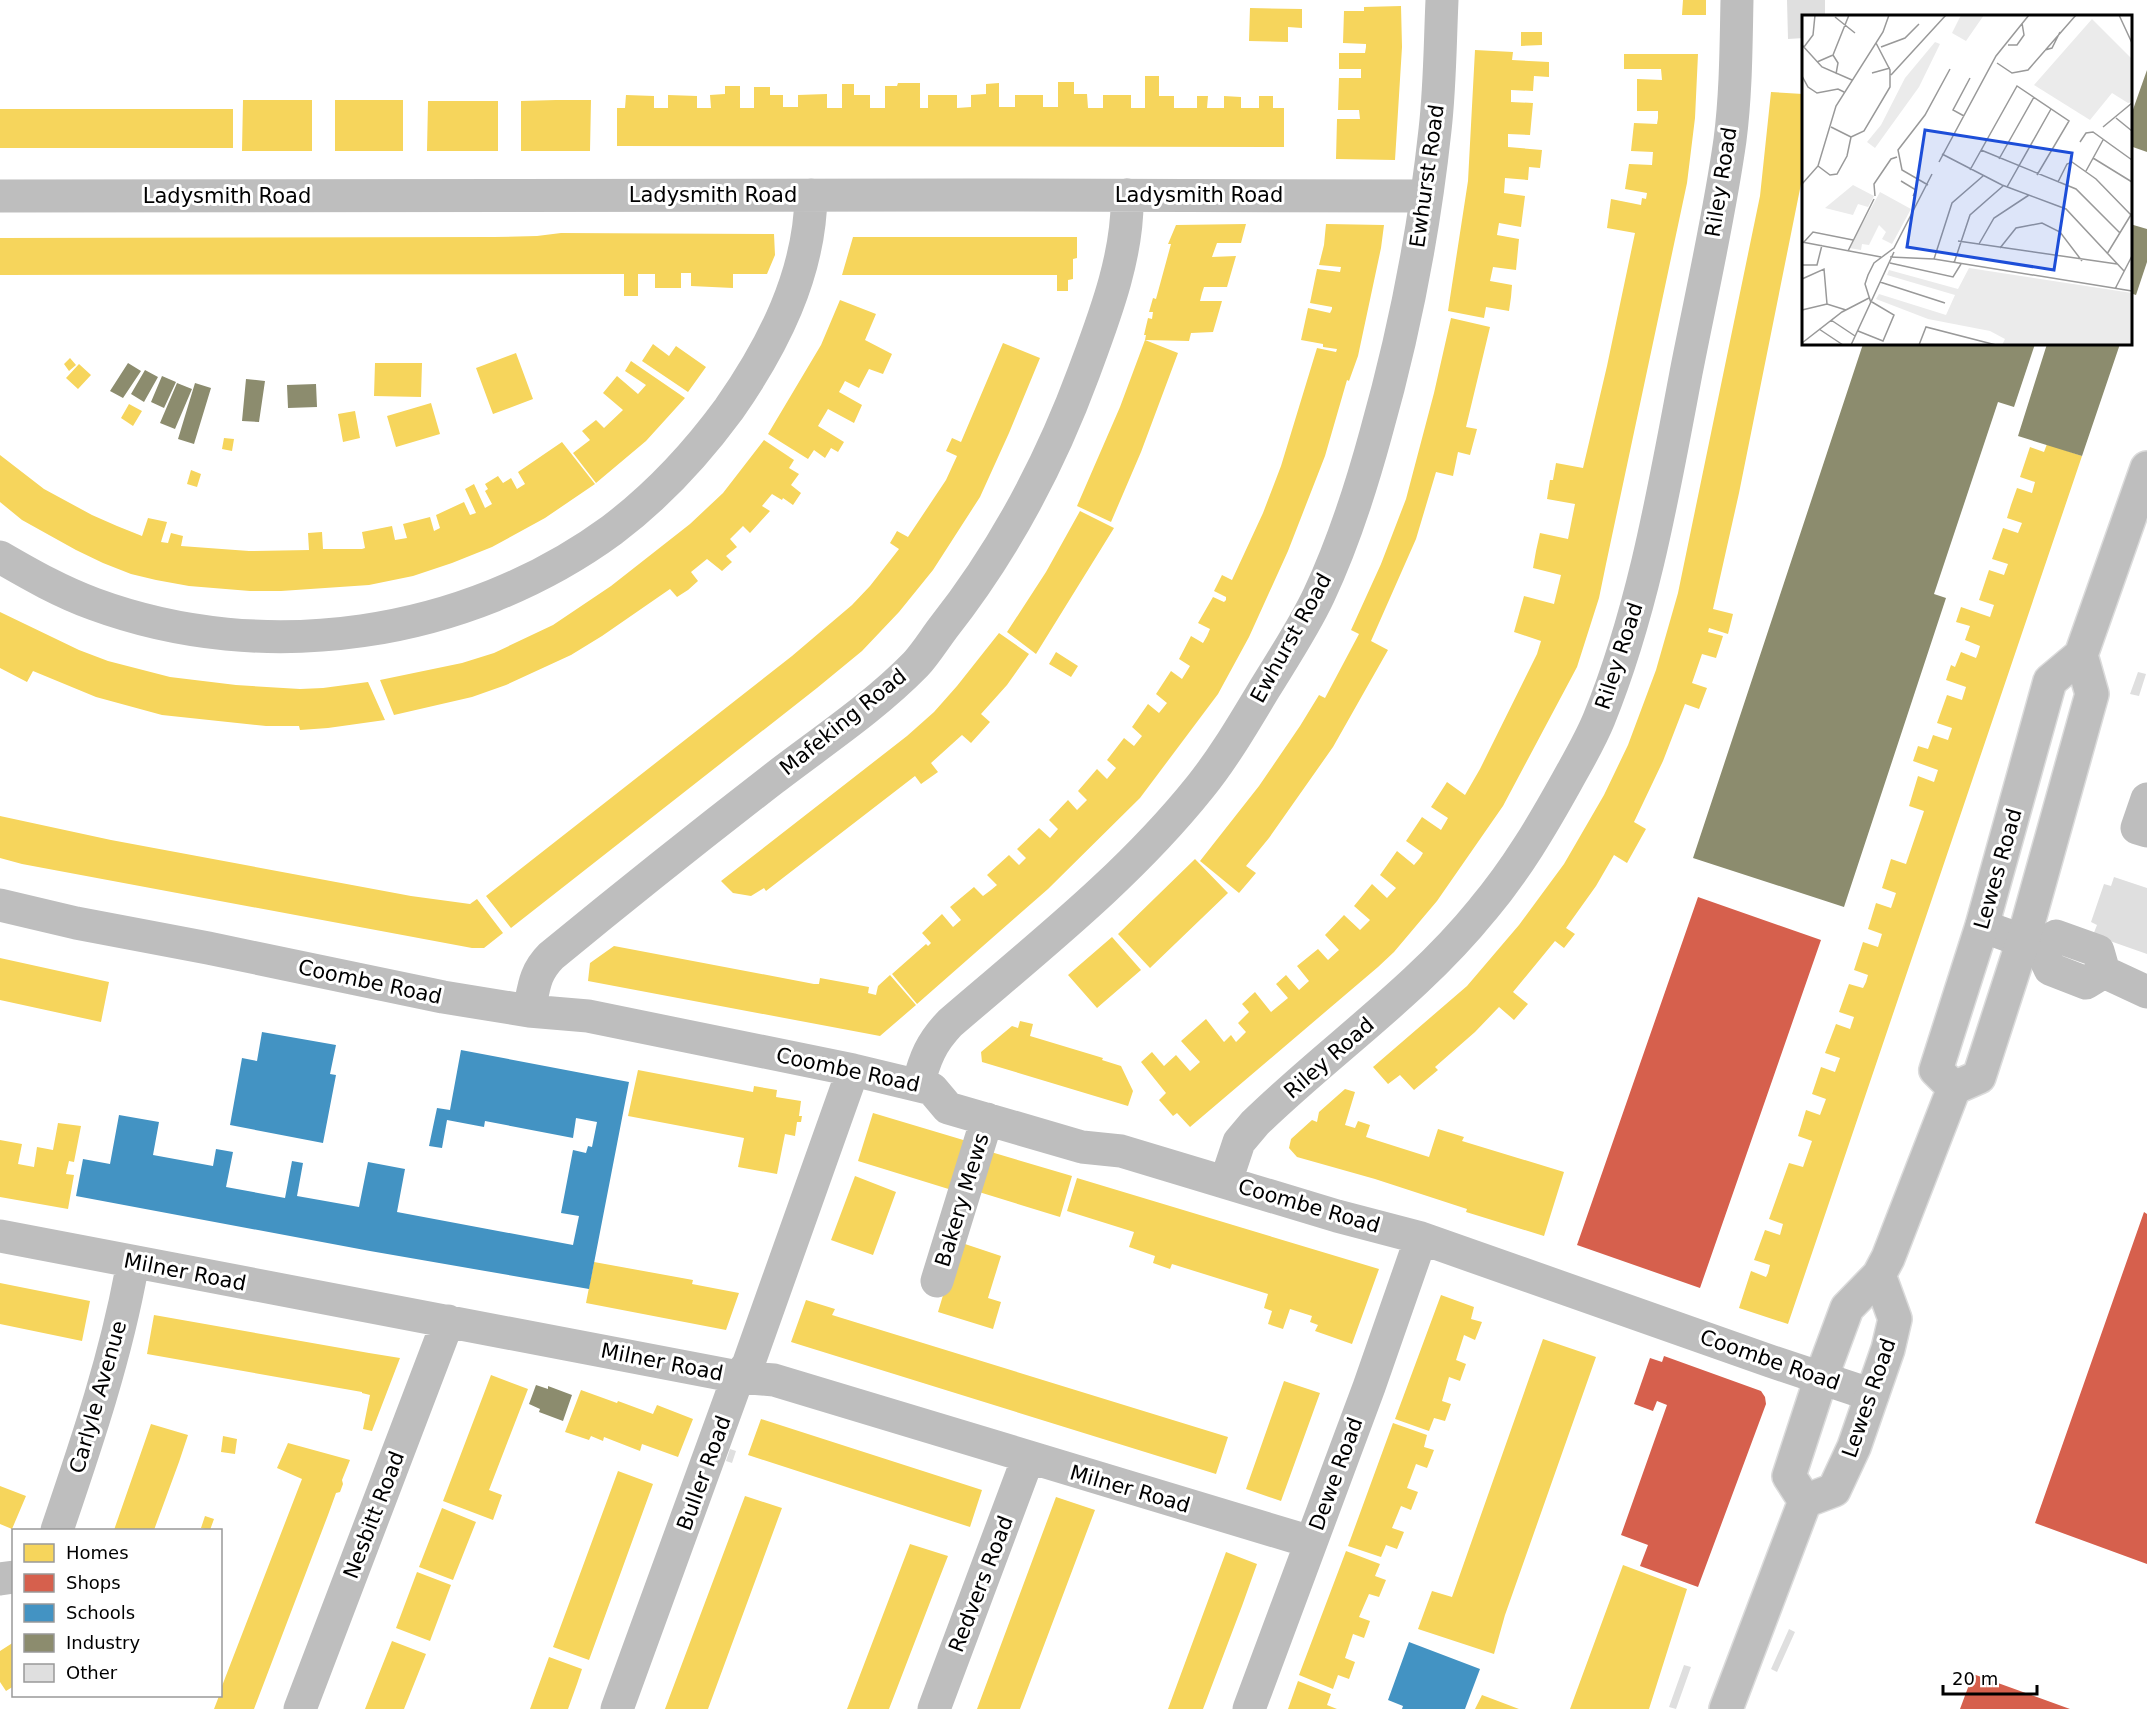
<svg xmlns="http://www.w3.org/2000/svg" width="2147" height="1709" viewBox="0 0 2147 1709" font-family="'DejaVu Sans',sans-serif">
<style>
.homes{fill:#f6d55c}
.shops{fill:#d6604d}
.schools{fill:#4393c3}
.industry{fill:#8c8c6e}
.building{fill:#dfdfdf}
.lines{fill:none;stroke-linecap:round;stroke-linejoin:round}
.primary-casing{stroke:#dbdbdb;stroke-width:36}
.street{stroke:#bebebe;stroke-width:33}
.primary{stroke:#bebebe;stroke-width:33}
.labels{text-anchor:middle;dominant-baseline:central;stroke-width:6;stroke-linejoin:round;paint-order:stroke}
.street-label{font-size:21px;fill:#000;stroke:#fff}
.inset-road{fill:none;stroke:#999;stroke-width:1.5}
.view{fill:#1d4ed8;fill-opacity:0.15;stroke:#1d4ed8;stroke-width:3}
.inset-edge{fill:none;stroke:#000;stroke-width:3}
</style>
<rect width="100%" height="100%" fill="#fff"/>
<path class="homes" d="M1683 0H1706V15H1682Z
M1401 6 1402 47 1395 160 1336 159 1337 119H1360L1359 110H1338L1339 78H1361V69H1339V53H1365L1366 47V44L1343 43 1344 11H1364V7Z
M1250 8 1302 9V28L1288 27V42L1249 41Z
M1521 32H1542V45L1521 46Z
M1475 50 1513 52 1512 60 1549 62V77L1534 76 1533 91 1511 90V102L1533 103 1530 135 1508 134V147L1542 150 1540 168 1529 167 1528 180 1505 178 1504 193 1525 196 1521 227 1499 223 1497 235 1519 239 1516 270 1493 267 1490 281 1512 285 1511 297 1509 311 1486 307 1484 318 1448 311 1468 181Z
M1624 54H1698L1695 118 1687 183 1606 564 1599 598 1577 667 1503 806 1437 901 1394 952 1378 967 1190 1127 1177 1113 1173 1116 1159 1100 1166 1093 1141 1062 1152 1052 1164 1066 1176 1055 1190 1071 1200 1062 1181 1041 1206 1019 1224 1042 1231 1035 1236 1042 1246 1032 1238 1023 1249 1012 1242 1004 1255 992 1271 1012 1288 998 1276 984 1286 975 1299 990 1309 981 1297 966 1318 949 1328 960 1339 950 1325 935 1344 915 1360 930 1370 920 1354 906 1372 884 1387 898 1396 888 1380 875 1397 851 1414 865 1420 858 1423 853 1406 841 1422 817 1441 830 1448 818 1431 807 1447 782 1465 795 1480 769 1537 654 1541 641 1514 632 1524 596 1554 604 1561 575 1533 568 1536 551 1540 533 1568 539 1575 504 1547 499 1550 480H1553L1556 463 1583 468 1607 366 1635 233 1607 228 1611 199 1641 205 1642 198 1646 199 1647 193 1625 189 1629 164 1652 165 1653 152 1631 151 1634 123 1657 124 1658 118V111H1637V79L1662 80 1661 69H1624Z
M1145 76H1159V96H1174V108H1197V96H1208L1207 108H1224V96L1241 97V108H1259V96H1273V108H1284V147L617 146V108H625L626 95 654 96V108H668V95L697 96V108H711L710 95 725 94V86H740V108H754V87H770V95H783V107H798V95L827 94V108H842V84H854V95H870V108H885V86H897L898 83H920V108H928V95H957V108L971 107V95L986 94V84L999 83V107H1015V95H1043V107H1058V82H1074V94H1087L1088 108H1103V95H1131V108H1145Z
M1771 92 1803 94V174L1739 493 1713 609 1733 614 1728 634 1709 628 1708 632 1723 636 1716 658 1702 654 1692 683 1707 688 1699 709 1685 704 1663 761 1634 822 1646 829 1627 863 1614 855 1596 886 1566 928 1575 934 1564 948 1555 941 1513 992 1528 1004 1514 1020 1499 1007 1475 1032 1435 1067 1438 1070 1414 1090 1400 1075 1388 1084 1373 1067 1467 986 1519 925 1564 864 1604 795 1628 745 1656 670 1678 593 1760 196Z
M243 100H312V151H242Z
M335 100H403V151H335Z
M556 100H591L590 151H521V101Z
M428 101H498V151H427Z
M0 109H233V148H0Z
M1246 224 1241 243H1217L1212 257 1236 256 1227 287H1204L1202 293 1200 301H1222L1213 332 1191 333 1189 341 1145 340 1146 335H1144L1148 318 1152 319 1153 312H1149L1153 298 1156 299 1171 244H1168L1176 225Z
M1326 224 1384 225 1381 248 1358 356 1349 381 1347 380 1325 456 1288 551 1249 637 1218 694 1140 798 1048 889 917 1004 892 974 926 944 928 946 931 943 922 933 942 914 953 927 961 920 950 907 974 887 983 896 991 890 997 885 987 875 1009 855 1019 865 1026 858 1017 849 1039 828 1050 838 1058 829 1049 820 1068 800 1077 810 1087 800 1078 791 1097 769 1107 779 1116 768 1107 760 1124 738 1134 746 1142 736 1132 727 1148 704 1159 713 1167 703 1156 694 1171 671 1182 679 1190 666 1179 659 1191 636 1203 643 1207 636 1210 629 1198 623 1213 597 1224 602 1226 600V597L1214 591 1222 575 1232 580 1263 513 1281 466 1317 348 1336 352 1337 349 1323 347V344L1301 340 1308 308 1330 313 1332 309V307L1310 303 1317 269 1340 272 1341 267 1319 265 1324 245Z
M561 233 774 234 775 255 767 274H733V288L691 286V273H681V288H655V274H638V296H624V274L0 275V238L494 237 537 236Z
M853 237H1077V258L1073 259V279L1068 280V291H1057V275H842Z
M840 300 876 314 865 340 892 354 883 374 869 369 859 388 845 381 839 392 862 405 854 423 828 409 818 426 844 442 838 452 831 448 825 458 814 450 808 459 768 434 821 345Z
M1451 318 1490 327 1466 427 1477 429 1470 455 1458 452 1453 476 1436 472 1416 539 1371 641 1388 650 1333 747 1269 838 1246 866 1256 873 1239 893 1200 861 1259 786 1300 726 1319 695 1325 698 1359 634 1351 630 1381 564 1406 499 1434 393Z
M1145 340 1178 353 1141 452 1111 522 1077 506 1120 407Z
M1003 343 1040 358 1009 433 980 497 933 570 899 612 862 651 817 688 511 928 486 896 792 656 852 605 870 586 899 549 890 543 897 531 908 537 946 480 957 456 946 451 952 438 961 442Z
M653 344 669 356 676 346 706 367 688 392 642 361Z
M516 353 533 399 493 414 476 368Z
M70 358 76 365 69 371 64 364Z
M631 361 685 398 646 441 596 483 573 453 590 440 582 431 596 420 604 428 623 410 603 393 617 376 638 394 646 385 625 371Z
M375 363H422L421 397 374 396Z
M79 364 91 375 78 389 66 378Z
M431 403 440 434 396 447 387 416Z
M129 404 142 411 133 426 121 418Z
M355 411 360 438 343 442 338 414Z
M224 438 234 439 232 451 222 449Z
M764 440 794 460 789 468 799 474 791 485 801 493 793 505 783 498 782 500 772 494 762 506 770 511 750 533 743 526 730 539 737 547 726 556 732 562 722 571 707 559 691 572 698 581 688 590 677 597 670 589 602 636 571 655 506 685 472 697 394 715 380 680 462 663 494 653 553 625 611 586 690 524 723 493Z
M562 442 595 484 545 518 492 547 452 563 413 576 369 585 281 591H250L189 586 156 580 131 574 103 563 76 550 22 520 0 502V455L44 489 92 515 117 526 142 536 148 518 167 522 161 542 168 543 171 533 183 536 181 546 249 551 309 550 308 533 322 532 323 549H362L365 548 362 532 392 526 395 540 407 538 403 524 430 517 434 531 440 528 436 515 464 502 470 515 476 513 465 489 474 484 485 508 492 504 485 491 488 489 485 484 498 476 503 483 511 478 517 489 525 484 518 472Z
M2047 444 2082 456 1788 1324 1739 1308 1751 1271 1766 1277 1768 1273 1770 1265 1754 1260 1765 1230 1780 1235 1783 1224 1769 1219 1789 1163 1803 1167 1812 1141 1798 1136 1806 1110 1820 1115 1826 1099 1812 1094 1821 1067 1835 1072 1840 1058 1825 1053 1836 1024 1850 1029 1854 1017 1839 1012 1849 984 1863 988 1866 982 1868 975 1854 970 1863 942 1878 947 1882 934 1868 929 1876 903 1891 908 1896 893 1882 888 1891 859 1906 864 1922 817 1924 811 1909 806 1918 776 1934 782 1938 770 1913 761 1918 746 1928 749 1933 735 1948 740 1952 728 1937 723 1947 695 1962 700 1966 687 1946 680 1951 665 1955 667 1961 652 1976 658 1978 653 1980 646 1965 640 1970 626 1956 622 1961 607 1990 617 1994 605 1979 600 1989 570 2004 575 2008 564 1992 559 1997 545 2003 528 2018 533 2022 523 2007 518 2011 505 2017 488 2032 493 2035 482 2020 477 2030 447 2044 452Z
M191 470 201 474 197 487 187 484Z
M1080 511 1114 528 1036 654 1007 632 1046 572Z
M0 612 79 650 108 661 170 677 236 685 300 689 323 688 368 682 385 720 328 728 300 730 299 726H266L162 715 96 697 33 671 27 682 0 668Z
M999 633 1029 654 1007 685 981 714 990 722 971 743 962 735 931 763 938 772 921 784 915 776 766 891 764 888 751 896 733 893 721 881 907 736 934 712 957 686Z
M1056 652 1078 666 1071 677 1049 664Z
M0 816 111 840 411 896 470 904 477 899 503 933 484 948H472L22 864 0 858Z
M1195 859 1228 893 1150 968 1118 934Z
M1112 937 1141 970 1097 1008 1068 975Z
M614 946 814 984H819L820 978 869 987 868 993 876 995 878 986 890 975 916 1005 880 1036 588 981 590 963Z
M0 958 109 982 101 1022 0 1000Z
M1020 1021 1033 1024 1030 1036 1103 1058 1102 1060 1121 1066 1133 1091 1128 1106 982 1062 981 1052 1012 1026 1018 1028Z
M638 1070 753 1092 754 1086 777 1090 776 1097 801 1101 799 1116H802L801 1122H797L795 1136 785 1134 777 1174 738 1167 744 1138 628 1116Z
M1345 1089 1355 1092 1345 1125 1355 1128 1358 1121 1370 1125 1366 1137 1429 1157 1438 1129 1464 1137 1462 1141 1564 1172 1544 1236 1466 1212 1467 1209 1375 1179 1297 1157 1289 1148 1291 1139 1312 1120 1317 1122 1319 1112Z
M873 1113 970 1142 955 1191 858 1161Z
M58 1123 81 1126 74 1162 69 1161 66 1174 74 1175 68 1209 0 1197V1140L22 1144 18 1164 34 1167 37 1147 53 1150Z
M991 1152 1072 1176 1060 1217 979 1192Z
M855 1176 896 1192 873 1255 831 1240Z
M1077 1178 1379 1269 1352 1344 1315 1331 1318 1325 1310 1322 1312 1316 1290 1309 1283 1329 1268 1324 1272 1311 1264 1308 1268 1294 1172 1264 1170 1269 1153 1263 1155 1256 1129 1247 1134 1232 1067 1211Z
M959 1242 1001 1256 988 1298 1001 1302 993 1329 938 1312Z
M594 1262 693 1280 692 1284 739 1293 726 1330 586 1303Z
M0 1283 90 1301 82 1341 0 1324Z
M1441 1295 1474 1307 1471 1319 1482 1322 1475 1340 1464 1335 1456 1360 1466 1364 1460 1381 1449 1377 1442 1401 1451 1404 1445 1421 1434 1418 1429 1431 1395 1419Z
M806 1300 835 1309 832 1315 1228 1437 1216 1474 791 1342Z
M154 1315 369 1353 400 1358 372 1431 363 1429 370 1395 362 1393V1392L147 1354Z
M1543 1339 1596 1357 1505 1615 1494 1654 1418 1629 1432 1591 1452 1597Z
M491 1375 528 1389 489 1490 502 1495 493 1520 443 1501Z
M1284 1381 1320 1393 1281 1501 1246 1489Z
M581 1390 617 1403 618 1401 653 1414 657 1405 693 1419 678 1457 642 1444 640 1451 604 1437 603 1441 591 1436 589 1440 565 1432Z
M761 1419 982 1490 970 1527 748 1455Z
M1393 1423 1427 1435 1424 1447 1434 1450 1427 1468 1416 1464 1407 1488 1418 1492 1411 1510 1401 1506 1392 1528 1404 1532 1397 1549 1386 1545 1381 1557 1348 1546Z
M151 1424 188 1435 179 1462 154 1530H114Z
M223 1436 237 1439 235 1454 221 1452Z
M288 1443 350 1460 342 1480 343 1484 340 1492 336 1493 328 1515 254 1709H214L219 1696H220L222 1686 302 1479 277 1468Z
M618 1471 653 1484 589 1660 553 1647Z
M0 1486 26 1496 12 1529 0 1524Z
M745 1496 782 1508 708 1709H665Z
M1056 1497 1095 1510 1020 1709H977Z
M442 1508 476 1522 453 1580 419 1567Z
M205 1516 214 1519 210 1530 201 1528Z
M910 1544 948 1556 939 1579 889 1709H847Z
M1346 1551 1380 1564 1375 1576 1386 1580 1379 1597 1369 1594 1359 1617 1370 1621 1364 1638 1353 1634 1345 1658 1355 1662 1349 1679 1338 1675 1333 1689 1299 1675Z
M1226 1552 1257 1564 1242 1606 1203 1709H1168Z
M1623 1565 1687 1589 1649 1709H1570Z
M417 1572 451 1585 430 1641 396 1628Z
M392 1641 426 1654 404 1709H365Z
M14 1642V1686L6 1691 0 1682V1651Z
M549 1657 582 1669 577 1684 568 1709H530Z
M1298 1681 1331 1694 1327 1705 1337 1709H1288Z
M1482 1695 1519 1709H1475Z"/>
<path class="shops" d="M1698 897 1821 940 1700 1288 1577 1245Z
M2144 1212 2147 1214V1564L2035 1523Z
M1664 1356 1761 1391 1765 1397 1766 1404 1698 1587 1640 1566 1648 1545 1621 1535 1667 1405 1657 1401 1653 1411 1634 1404 1650 1358 1662 1362Z
M1973 1674 2070 1709H1960Z"/>
<path class="schools" d="M262 1032 336 1045 330 1074 336 1075 323 1143 230 1125 242 1058 257 1061Z
M461 1050 629 1082 589 1289 370 1251 76 1196 83 1159 110 1164 119 1115 159 1122 153 1155 213 1166 216 1149 233 1152 226 1187 285 1198 292 1161 303 1163 297 1196 359 1207 368 1162 405 1169 397 1212 573 1245 579 1216 561 1213 573 1150 586 1153 588 1146 592 1147 597 1122 576 1118 573 1138 485 1121 484 1127 447 1120 442 1148 429 1146 437 1108 450 1110Z
M1409 1642 1480 1669 1465 1709H1402L1403 1706 1388 1700Z"/>
<path class="industry" d="M2147 70V152L2130 146V118Z
M2130 224 2147 229V262L2136 295 2130 293Z
M1863 344H2035L2014 407 1998 402 1934 594 1946 598 1844 907 1693 858Z
M2047 344H2120L2082 456 2018 436Z
M128 363 141 371 123 398 110 391Z
M145 370 158 377 144 402 131 394Z
M162 376 176 382 164 408 151 402Z
M246 379 265 381 259 422 242 421Z
M177 383 192 389 175 429 160 423Z
M195 383 211 388 194 444 178 439Z
M316 384 317 407 288 408 287 385Z
M536 1385 548 1389V1386L572 1395 563 1421 539 1412 540 1409 529 1404Z"/>
<path class="building" d="M1787 0H1825V16H1804V38L1788 39Z
M2138 672 2146 674 2139 696 2130 694Z
M2114 877 2147 888V954L2093 935 2097 925 2091 922 2104 884 2111 886Z
M730 1449 736 1451 732 1463 726 1461Z
M1789 1629 1795 1632 1777 1672 1771 1669Z
M1684 1665 1691 1667 1676 1709 1669 1707Z"/>
<g class="lines">
<g class="primary-casing">
<path id="primary" d="M1954 1088 1936 1070 1982 926 2050 681 2081 655 2147 468
M1805 1501 1789 1476 1821 1378 1847 1308 1879 1275 1888 1258 1954 1088 1979 1077 2023 941 2092 694 2081 655
M1726 1709 1805 1501 1834 1490 1854 1447 1888 1349 1895 1319 1879 1275"/>
</g>
<path class="street" d="M0 196 966 195 1426 196
M0 557C31 575 61 592 94 604 265 667 466 637 612 530 657 496 696 454 729 409 773 346 810 274 811 195
M2147 799 2137 828 2147 831
M0 905 76 923 208 948 443 997 529 1011 588 1016 853 1070 932 1089 948 1108 1082 1147 1121 1151 1337 1216 1421 1238 1770 1361 1872 1395
M1982 926 2040 947 2050 969 2086 983 2104 972
M2040 947 2056 936 2098 951 2104 972
M2104 972 2147 992
M529 1011C534 988 534 973 551 956 624 896 698 837 773 779 821 742 873 708 916 664 926 653 934 640 943 628 1003 552 1050 464 1084 372 1104 318 1129 254 1127 195
M918 1085C925 1058 931 1043 950 1023 1037 948 1128 877 1200 787 1225 756 1245 721 1265 688 1284 657 1304 627 1319 595 1343 544 1361 488 1376 433 1404 334 1424 232 1435 130 1440 87 1440 44 1442 0
M1226 1181 1239 1142 1255 1123C1330 1050 1417 991 1483 909 1516 870 1542 826 1567 781 1578 761 1590 741 1599 719 1644 608 1664 489 1686 373 1701 296 1719 218 1730 140 1736 94 1736 46 1737 0
M0 1236 738 1377 774 1380 1311 1542
M937 1281 987 1119
M57 1530C87 1442 117 1354 133 1262
M0 1579 14 1577
M300 1709 448 1321
M617 1709 738 1377 748 1365 853 1070
M934 1709 1028 1458
M1249 1709 1369 1387 1421 1238"/>
<use href="#primary" class="primary"/>
</g>
<g class="labels">
<g class="street-label">
<text transform="translate(1427 176) rotate(-82)">Ewhurst Road</text>
<text transform="translate(1721 182) rotate(-81)">Riley Road</text>
<text x="713" y="195">Ladysmith Road</text>
<text x="1199" y="195">Ladysmith Road</text>
<text x="227" y="196">Ladysmith Road</text>
<text transform="translate(1291 638) rotate(-61)">Ewhurst Road</text>
<text transform="translate(1619 656) rotate(-72)">Riley Road</text>
<text transform="translate(843 722) rotate(-39)">Mafeking Road</text>
<text transform="translate(1998 869) rotate(-74)">Lewes Road</text>
<text transform="translate(370 982) rotate(12)">Coombe Road</text>
<text transform="translate(1329 1058) rotate(-41)">Riley Road</text>
<text transform="translate(848 1070) rotate(12)">Coombe Road</text>
<text transform="translate(962 1200) rotate(-73)">Bakery Mews</text>
<text transform="translate(1309 1206) rotate(16)">Coombe Road</text>
<text transform="translate(185 1272) rotate(11)">Milner Road</text>
<text transform="translate(1770 1360) rotate(19)">Coombe Road</text>
<text transform="translate(662 1362) rotate(11)">Milner Road</text>
<text transform="translate(98 1397) rotate(-74)">Carlyle Avenue</text>
<text transform="translate(1869 1398) rotate(-71)">Lewes Road</text>
<text transform="translate(704 1473) rotate(-70)">Buller Road</text>
<text transform="translate(1336 1474) rotate(-70)">Dewe Road</text>
<text transform="translate(1130 1489) rotate(16)">Milner Road</text>
<text transform="translate(374 1515) rotate(-69)">Nesbitt Road</text>
<text transform="translate(981 1584) rotate(-69)">Redvers Road</text>
</g>
</g>
<g transform="translate(1802 15)">
<rect width="330" height="330" fill="#fff"/>
<path d="M159 0H182L164 26 150 18ZM290 4 329 43 330 87 326 88 310 78 288 105 232 70ZM133 27 138 29 117 72 73 133 65 127 79 110 103 63ZM51 170 72 181 66 192 56 189 51 200 23 193ZM78 177 109 194 90 229 80 224 84 217 77 210 67 230 60 229 59 235 47 233ZM167 253 330 278V330H200L203 324 188 316 126 304 74 284 77 279 144 300 153 280 85 260 87 255 156 274Z" fill="#ebebeb"/>
<path class="inset-road" d="M317 0 330 28M33 2 53 18M0 30 20 52 50 65M206 30H215L222 20 220 8M2 32 11 20 13 0M79 32 103 23 117 9M243 35 250 33 258 17M31 40 47 0M15 47 31 40 36 48 34 59M195 48 210 58 226 55 274 0M70 58 88 53M89 60 144 0M0 61 6 72 15 78 36 74 42 77M162 101 151 95 168 63M314 103 330 116M29 112 49 122M301 112 330 88M49 122 62 116 88 72V55L74 28M278 127 284 118 291 117 330 145M179 135 274 174 318 218M140 139 200 170 264 194 322 256M291 143 330 167M197 144 232 82M137 147 194 41 227 0M16 151 28 160 35 159 45 141 49 122M168 155 215 71 267 106 235 160M284 156 301 125M99 166 114 175 111 181M256 167 265 149 270 147 294 164 329 200M0 169 16 151 34 91 81 17 87 0M126 170 100 155 96 135 123 100 148 54M205 172 249 94M73 181 72 169 89 144 95 142M156 226 315 249M0 227 79 242M2 227 11 217 51 225M177 229 192 203 227 180M198 233 214 213 240 208 258 217 280 246M46 236 72 184M305 239 330 198M88 242 132 244 330 276M132 244 150 188 181 161M88 248 151 262 159 249M152 248 168 200 201 171M0 250H15L20 230M0 264 22 254 25 289M78 267 143 288M313 274 330 241M69 288 63 269 66 260 72 248 92 233 130 159M0 295 25 289 44 295M29 305 53 321M17 314 41 330M56 316 81 326 92 300 70 287M0 328 40 297 67 283M49 330 92 237M117 330 124 312 194 330"/>
<path class="view" d="M123 115 270 138 252 255 105 232Z"/>
<rect width="330" height="330" class="inset-edge"/>
</g>
<rect x="12" y="1529" width="210" height="168" fill="#ffffff" stroke="#999999" stroke-width="1.5"/>
<rect x="24" y="1544" width="30" height="18" fill="#f6d55c" stroke="#999999" stroke-width="1.5"/>
<text x="66" y="1559" font-size="18" fill="#000000">Homes</text>
<rect x="24" y="1574" width="30" height="18" fill="#d6604d" stroke="#999999" stroke-width="1.5"/>
<text x="66" y="1589" font-size="18" fill="#000000">Shops</text>
<rect x="24" y="1604" width="30" height="18" fill="#4393c3" stroke="#999999" stroke-width="1.5"/>
<text x="66" y="1619" font-size="18" fill="#000000">Schools</text>
<rect x="24" y="1634" width="30" height="18" fill="#8c8c6e" stroke="#999999" stroke-width="1.5"/>
<text x="66" y="1649" font-size="18" fill="#000000">Industry</text>
<rect x="24" y="1664" width="30" height="18" fill="#dfdfdf" stroke="#999999" stroke-width="1.5"/>
<text x="66" y="1679" font-size="18" fill="#000000">Other</text>
<path d="M1943 1685v9h94v-9" fill="none" stroke="#000000" stroke-width="3"/>
<text x="1952" y="1685" font-size="18" fill="#000000" stroke="#ffffff" stroke-width="4.5" paint-order="stroke">20 m</text>
</svg>
